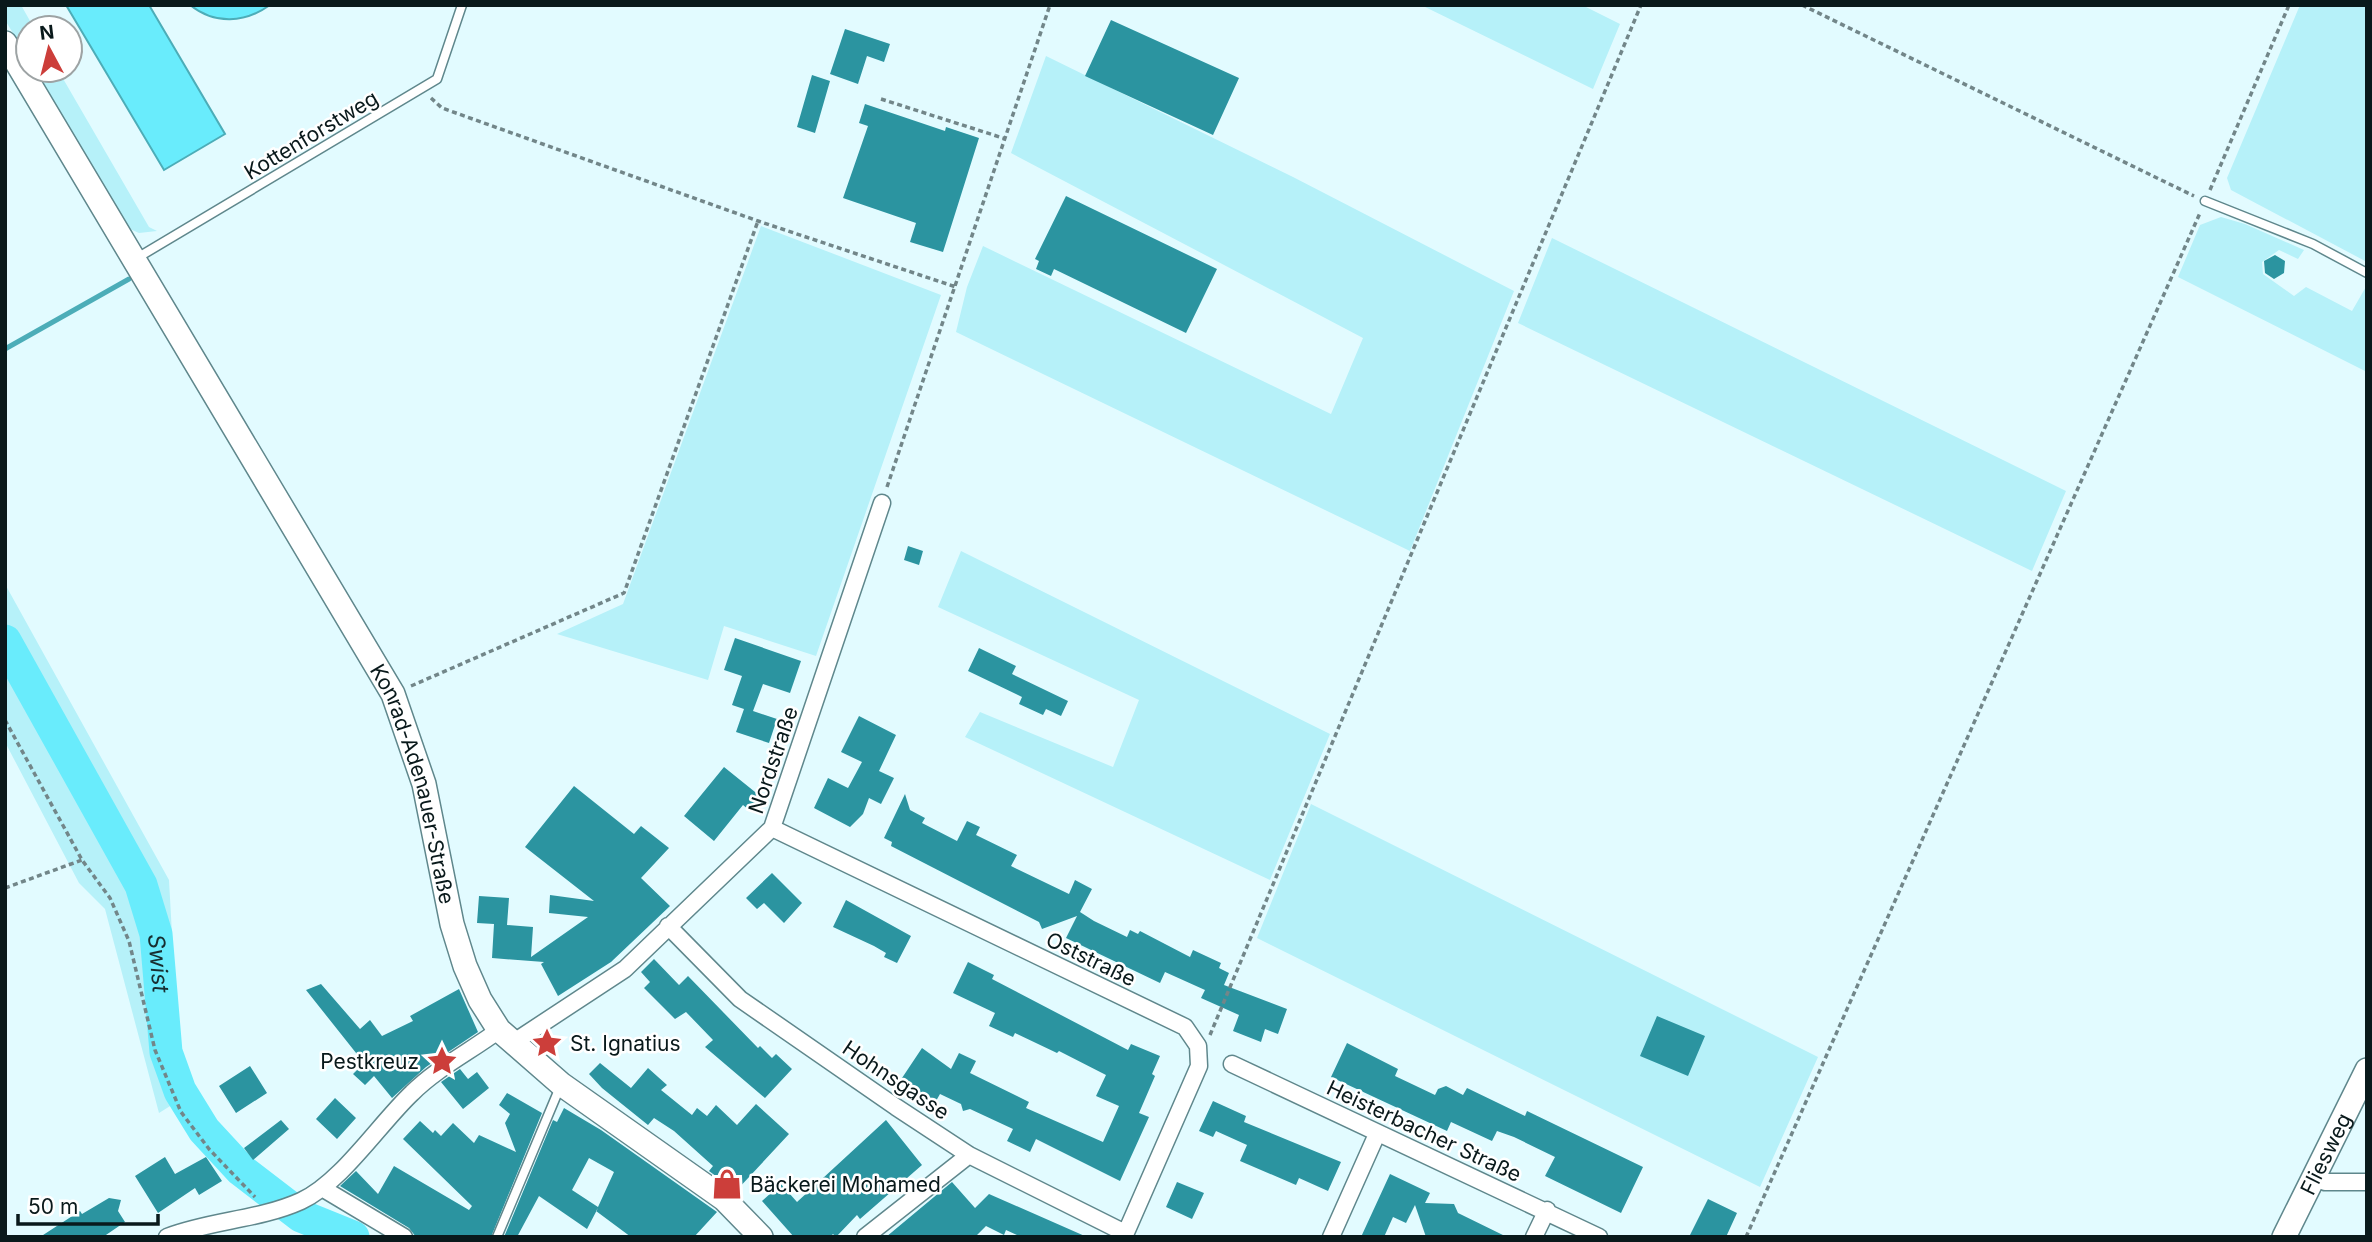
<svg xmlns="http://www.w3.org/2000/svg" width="2372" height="1242" viewBox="0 0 2372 1242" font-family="Inter,sans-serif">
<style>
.green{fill:#b6f1f9}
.water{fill:#69ecfc;stroke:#4cadb8;stroke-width:2}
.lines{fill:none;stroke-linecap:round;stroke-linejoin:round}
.stream{stroke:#4cadb8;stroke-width:5}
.river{stroke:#69ecfc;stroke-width:33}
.building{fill:#2b94a0;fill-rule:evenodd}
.service-casing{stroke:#5f878c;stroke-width:11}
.minor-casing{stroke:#5f878c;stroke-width:19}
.secondary-casing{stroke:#5f878c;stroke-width:26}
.path{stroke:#728689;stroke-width:3.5;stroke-dasharray:5 3.5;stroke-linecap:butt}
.service{stroke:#fff;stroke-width:8}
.minor{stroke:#fff;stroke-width:16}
.secondary{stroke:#fff;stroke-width:23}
.labels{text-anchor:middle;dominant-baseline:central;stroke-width:5;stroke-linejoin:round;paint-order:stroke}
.street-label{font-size:21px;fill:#09191b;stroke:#fff}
.poi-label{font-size:21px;fill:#09191b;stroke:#fff;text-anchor:start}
.water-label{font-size:23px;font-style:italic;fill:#172e30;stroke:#fff}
</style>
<rect width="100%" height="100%" fill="#e2fbff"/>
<path class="green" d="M5 5H21L34 28H28V58L5 20Z
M1421 5H1582L1620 24 1593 89Z
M2300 5H2367V262L2231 190 2227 178Z
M1046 56 1293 177 1514 291 1410 551 956 332 967 287 983 246 1331 414 1363 338 1011 153Z
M35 70H58L149 227 157 231 139 233 130 229Z
M2221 217 2245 224 2304 250 2298 259 2279 250 2262 262 2263 274 2294 296 2306 287 2352 311 2367 285V372L2178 277 2200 225Z
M761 226 941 295 816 656 724 626 708 680 557 634 623 604Z
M1552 238 2066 491 2032 571 1518 323Z
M961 551 1330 734 1270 880 965 737 980 712 1113 767 1139 700 938 607Z
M5 584 169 880 178 1042 183 1073 191 1093 159 1113 105 909 79 883 5 742Z
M1311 804 1818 1057 1760 1187 1257 938Z"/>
<path class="water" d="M66 5H149L225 134 164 170Z
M190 5H270C245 23 215 25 190 5Z"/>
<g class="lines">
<path class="stream" d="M5 349 129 279"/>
<path class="river" id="s1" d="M5 641 141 885 156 934 166 1052 180 1091 204 1130 241 1170 301 1216 353 1237"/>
</g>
<path class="building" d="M1111 20 1239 78 1213 135 1085 76Z
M845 29 890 44 884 62 867 56 858 84 830 74Z
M812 75 830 81 815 133 797 127Z
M865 104 945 131 946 127 979 138 943 252 910 242 916 223 843 198 868 126 859 123Z
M1066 196 1217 269 1186 333 1054 269 1051 276 1036 269 1039 261 1035 259Z
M2275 255 2285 261 2284 273 2274 279 2265 273 2264 261Z
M908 546 923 551 919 565 904 560Z
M735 638 801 661 790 693 763 684 753 711 777 719 769 743 736 732 744 709 732 705 742 676 724 670Z
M979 648 1016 666 1012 674 1068 701 1061 716 1046 709 1043 715 1019 704 1022 697 968 671Z
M859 716 896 735 879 771 894 778 881 804 869 798 863 814 850 827 814 808 828 778 848 788 862 762 841 752Z
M724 767 760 796 749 810 743 805 714 841 684 816Z
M574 786 634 834 641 826 669 848 641 878 670 906 611 962 558 996 541 964 544 962 492 958 494 924 477 923 479 896 509 898 507 925 533 927 531 957 588 917 549 913 550 895 594 901 525 847Z
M905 794 910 810 925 818 922 823 957 841 967 821 980 827 976 835 1017 855 1011 866 1069 894 1075 880 1092 889 1080 912 1094 921 1127 937 1130 930 1138 934 1140 931 1190 957 1193 950 1221 963 1219 968 1229 973 1224 985 1287 1009 1278 1034 1265 1029 1261 1042 1233 1031 1239 1015 1201 998 1205 990 1165 972 1160 983 1066 938 1077 916 1042 929 1039 922 891 846 892 842 884 838Z
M772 873 802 903 784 923 764 903 757 909 746 898Z
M846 900 911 936 897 963 884 957 886 953 874 946 833 927Z
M654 959 679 985 688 976 758 1048 760 1046 772 1058 776 1054 792 1069 765 1098 705 1047 713 1040 686 1012 675 1019 644 988 650 982 641 972Z
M968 962 994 975 992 979 1128 1050 1131 1044 1160 1056 1152 1074 1155 1076 1139 1113 1149 1117 1120 1181 1036 1139 1030 1152 1007 1141 1013 1129 970 1109 963 1111 961 1104 940 1094 936 1101 928 1096 925 1100 905 1086 908 1082 902 1078 922 1048 951 1069 959 1053 976 1061 970 1073 1029 1102 1026 1108 1103 1142 1119 1106 1096 1096 1106 1075 1059 1051 1057 1053 1015 1033 1013 1037 989 1026 995 1013 953 993Z
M321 984 360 1029 370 1020 382 1036 413 1021 410 1016 459 989 478 1032 426 1067 392 1098 374 1076 365 1085 353 1074 364 1063 306 990Z
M1657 1016 1705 1036 1688 1076 1640 1056Z
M1347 1043 1398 1069 1395 1076 1435 1095 1438 1089 1446 1086 1463 1095 1467 1088 1525 1116 1527 1111 1643 1167 1621 1213 1545 1176 1555 1157 1514 1137 1497 1131 1492 1141 1451 1122 1447 1131 1331 1077Z
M600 1063 631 1088 648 1068 667 1085 661 1090 692 1115 697 1108 707 1116 716 1105 737 1125 756 1104 789 1134 736 1191 709 1171 713 1166 674 1131 654 1118 648 1125 602 1088 589 1074Z
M250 1066 267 1093 236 1113 219 1086Z
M460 1069 468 1079 477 1072 489 1088 463 1109 441 1082Z
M507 1093 542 1113 491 1237H416L409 1228 340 1186 356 1171 378 1194 394 1166 469 1210 472 1206 403 1139 420 1121 433 1133 435 1130 441 1136 453 1123 474 1143 479 1135 516 1152 505 1123 510 1114 499 1105Z
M335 1098 356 1118 337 1139 316 1119Z
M1213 1101 1246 1116 1244 1122 1341 1162 1328 1191 1299 1178 1296 1185 1240 1161 1247 1145 1216 1131 1213 1137 1199 1131Z
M564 1108 601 1130 717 1212 694 1237H631L596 1211 598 1208 587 1229 539 1196 517 1237H504L553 1120 557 1122ZM589 1158 614 1172 598 1207 572 1190Z
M281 1120 289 1129 253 1160 244 1148Z
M886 1120 922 1165 860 1219 857 1215 836 1237 833 1234 830 1237H794L762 1201 781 1184 797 1202Z
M165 1157 175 1174 206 1157 222 1181 199 1195 195 1188 158 1213 135 1176Z
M1390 1174 1430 1193 1425 1203 1454 1204 1458 1213 1507 1237H1426L1415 1205 1406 1223 1393 1217 1384 1237H1361Z
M952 1182 975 1208 989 1194 1087 1237H1021L1006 1230 1004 1235 986 1226 975 1237H886Z
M1177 1182 1204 1193 1192 1219 1166 1207Z
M109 1198 121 1200 118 1211 125 1222 103 1237H40L80 1211 82 1214Z
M1708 1199 1737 1213 1726 1237H1689Z"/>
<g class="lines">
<g class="service-casing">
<path id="service" d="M2205 201 2313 244 2367 273
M137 258 437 79 462 5
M497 1237 560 1087"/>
</g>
<g class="minor-casing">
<path id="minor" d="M772 828 1185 1027 1198 1046 1199 1066 1124 1237
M668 926 740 999 896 1107 969 1155 1125 1233
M511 1044 625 969 772 828 882 503
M1232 1064 1599 1237
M2314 1177 2325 1182H2367
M322 1188 404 1237
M167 1237C211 1220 259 1220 301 1201 341 1183 380 1123 412 1093 437 1068 471 1051 499 1030
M865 1237 969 1155
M1331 1237 1377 1134
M1534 1237 1547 1210"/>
</g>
<g class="secondary-casing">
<g id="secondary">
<path id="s2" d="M5 43 393 694 424 784 452 924 465 966 480 1000 499 1030 561 1084 724 1199 761 1237"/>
<path id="s3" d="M2284 1237 2367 1070"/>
</g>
</g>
<path class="path" d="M1802 5 2194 196
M431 98 442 108 758 221 956 287
M881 99 1006 139
M2210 190 2289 5
M887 487 1050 5
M411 686 624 593 758 221
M5 720 82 860 110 898 129 941 155 1050 181 1112 209 1149 255 1197
M5 888 82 860
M1210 1035 1641 5
M1746 1237 2200 213"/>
<use href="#service" class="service"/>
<use href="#minor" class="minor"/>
<use href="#secondary" class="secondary"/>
</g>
<defs>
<g id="sight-bare" transform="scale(2.415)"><path d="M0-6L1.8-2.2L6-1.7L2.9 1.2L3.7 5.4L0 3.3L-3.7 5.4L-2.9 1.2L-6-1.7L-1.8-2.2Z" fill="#cc3e3a" stroke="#fff" stroke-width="2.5" paint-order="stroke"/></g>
<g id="shop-bare" transform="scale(2.415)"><path d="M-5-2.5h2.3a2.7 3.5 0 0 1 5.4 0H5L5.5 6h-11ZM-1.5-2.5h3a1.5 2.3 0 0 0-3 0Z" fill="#cc3e3a" stroke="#fff" stroke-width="2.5" paint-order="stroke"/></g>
</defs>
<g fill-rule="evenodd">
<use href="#sight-bare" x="547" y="1043"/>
<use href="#sight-bare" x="442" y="1061"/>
<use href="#shop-bare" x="727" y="1184"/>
</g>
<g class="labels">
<g class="street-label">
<text transform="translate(311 135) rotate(-31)">Kottenforstweg</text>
<text transform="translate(773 760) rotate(-71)">Nordstraße</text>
<text stroke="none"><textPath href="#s2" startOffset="850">Konrad-Adenauer-Straße</textPath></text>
<text transform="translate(1091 959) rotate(26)">Oststraße</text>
<text transform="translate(896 1080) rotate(34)">Hohnsgasse</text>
<text transform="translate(1424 1131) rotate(25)">Heisterbacher Straße</text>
<text stroke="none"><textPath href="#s3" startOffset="93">Fliesweg</textPath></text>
</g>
<g class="poi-label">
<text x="570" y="1043">St. Ignatius</text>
<text x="419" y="1061" text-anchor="end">Pestkreuz</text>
<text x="750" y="1184">Bäckerei Mohamed</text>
</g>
<g class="water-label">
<text stroke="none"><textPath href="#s1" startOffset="360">Swist</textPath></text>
</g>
</g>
<rect width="2372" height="1242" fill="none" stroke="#09191b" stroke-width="14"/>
<g transform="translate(49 49) rotate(353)"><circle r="33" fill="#ffffff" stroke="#9da3a4" stroke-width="2"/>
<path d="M0-5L12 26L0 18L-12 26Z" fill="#cc3e3a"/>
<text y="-10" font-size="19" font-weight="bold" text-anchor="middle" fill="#09191b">N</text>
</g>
<path d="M18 1214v10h140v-10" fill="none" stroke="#09191b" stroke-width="3.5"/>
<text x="28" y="1214" font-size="21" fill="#09191b" stroke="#ffffff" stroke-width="5" paint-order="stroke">50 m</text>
</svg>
